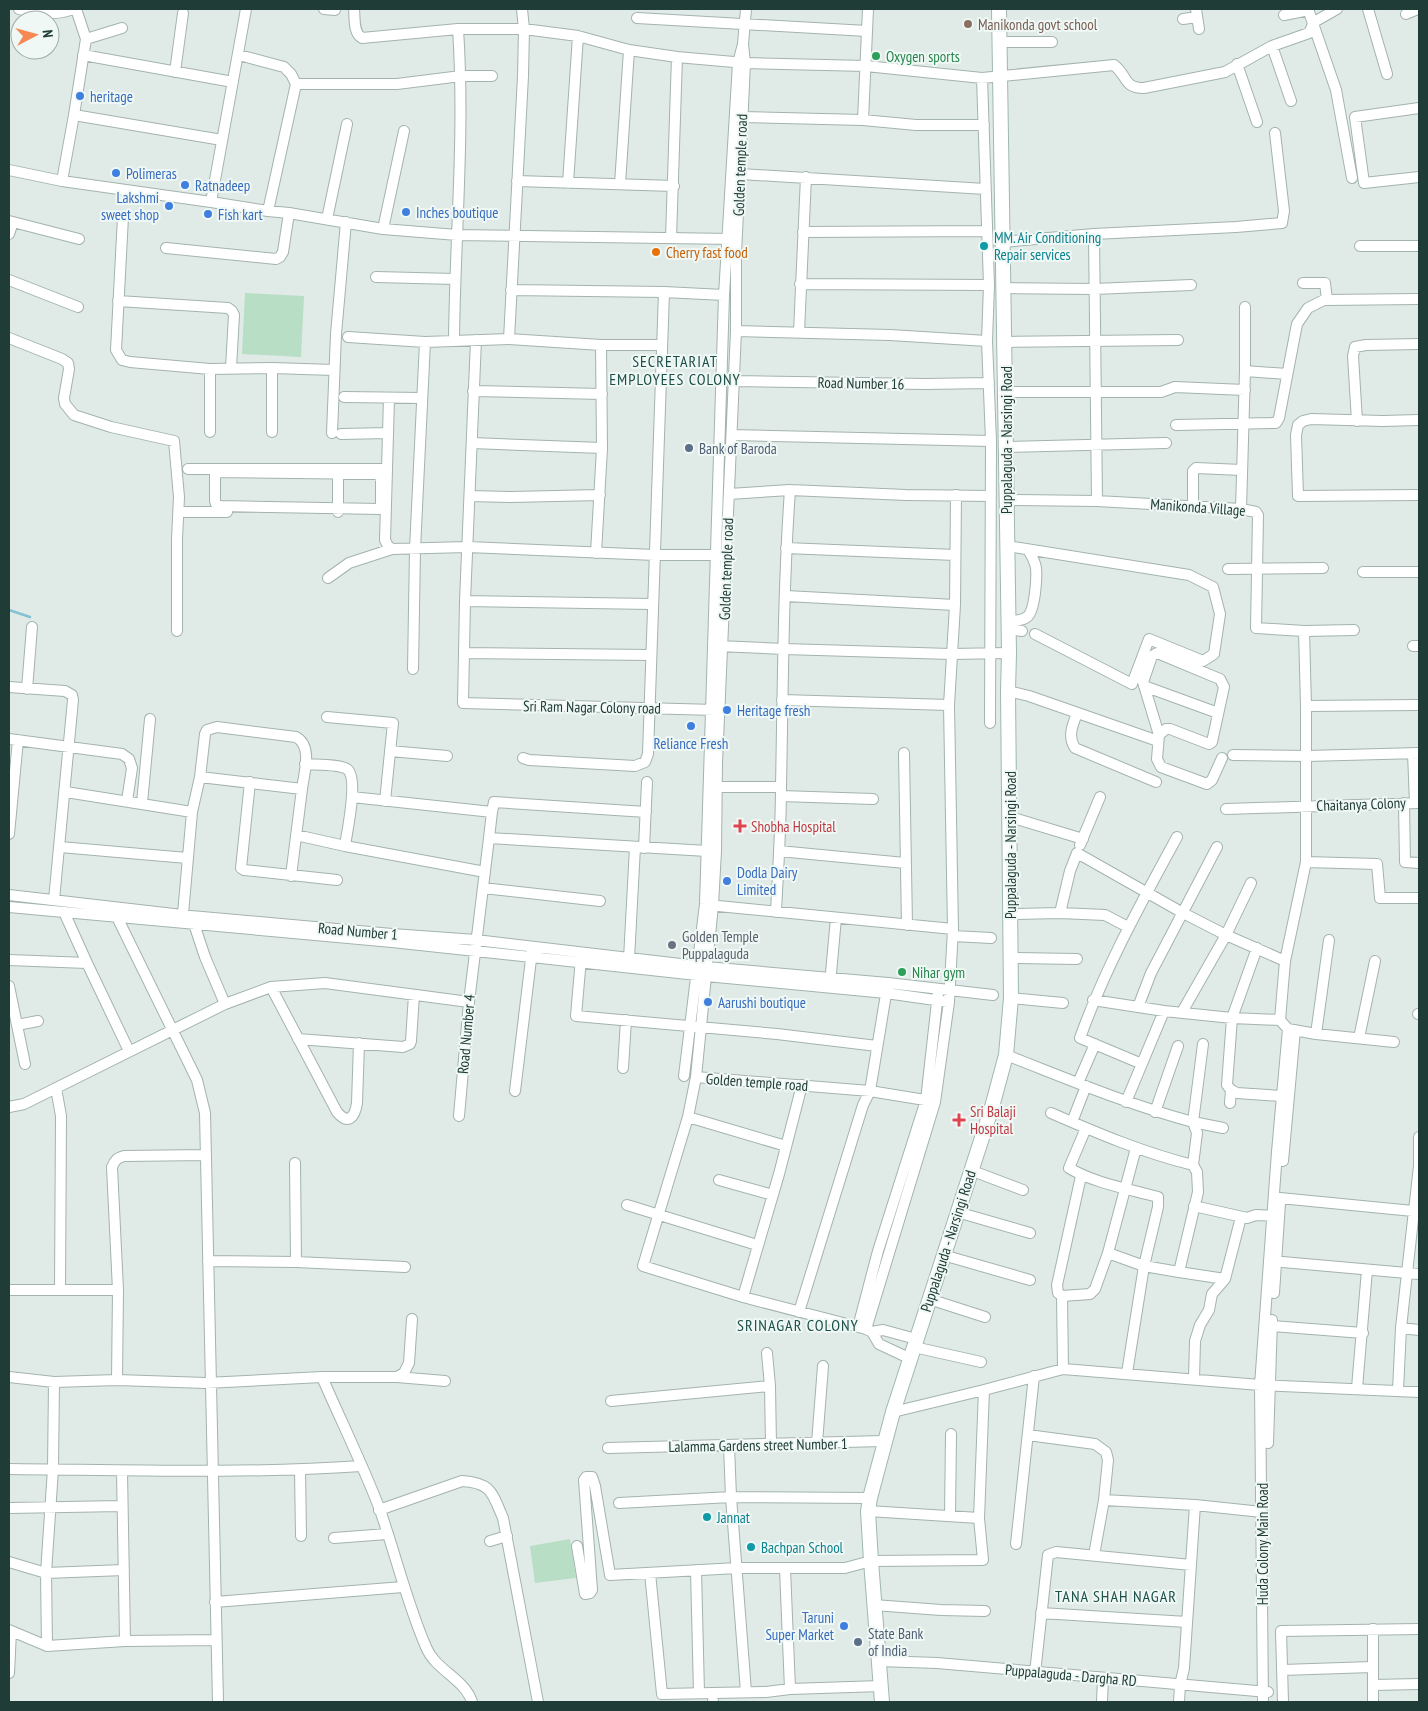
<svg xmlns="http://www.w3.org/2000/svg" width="1428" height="1711" viewBox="0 0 1428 1711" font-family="'PT Sans Narrow',sans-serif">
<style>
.green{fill:#b8dec5}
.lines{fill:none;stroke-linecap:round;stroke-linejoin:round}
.stream{stroke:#86c1d3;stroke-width:2.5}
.street-casing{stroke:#a3b3af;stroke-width:12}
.secondary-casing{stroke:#9eb8b0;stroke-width:16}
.street{stroke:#fff;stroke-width:10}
.secondary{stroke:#fff;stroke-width:14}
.education-dot{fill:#8d6e63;stroke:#f0f8f5;stroke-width:2}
.leisure-dot{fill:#2e9e5b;stroke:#f0f8f5;stroke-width:2}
.shop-dot{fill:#3f7fe0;stroke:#f0f8f5;stroke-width:2}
.culture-dot{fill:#0f9aa8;stroke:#f0f8f5;stroke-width:2}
.food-dot{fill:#e8710a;stroke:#f0f8f5;stroke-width:2}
.service-dot{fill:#5c6f8a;stroke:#f0f8f5;stroke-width:2}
.health-dot{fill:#e0444e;stroke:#f0f8f5;stroke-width:2}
.worship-dot{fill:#6b7280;stroke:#f0f8f5;stroke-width:2}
.labels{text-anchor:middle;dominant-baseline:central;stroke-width:4;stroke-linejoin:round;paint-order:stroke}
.education-label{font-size:15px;fill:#785e54;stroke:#f0f8f5;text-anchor:start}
.leisure-label{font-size:15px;fill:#27864d;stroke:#f0f8f5;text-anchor:start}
.shop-label{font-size:15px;fill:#366cbe;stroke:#f0f8f5;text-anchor:start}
.street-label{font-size:15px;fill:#203c37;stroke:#f0f8f5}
.culture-label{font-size:15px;fill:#0d838f;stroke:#f0f8f5;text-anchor:start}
.food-label{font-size:15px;fill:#c56008;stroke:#f0f8f5;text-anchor:start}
.service-label{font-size:15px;fill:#4e5e75;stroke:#f0f8f5;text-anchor:start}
.health-label{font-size:15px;fill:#be3a42;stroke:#f0f8f5;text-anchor:start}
.worship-label{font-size:15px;fill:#5b616d;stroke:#f0f8f5;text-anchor:start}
.neighbourhood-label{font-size:16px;letter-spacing:1px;fill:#1b4f47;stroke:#f0f8f5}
</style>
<rect width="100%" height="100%" fill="#e0ebe7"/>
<path class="green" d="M245 293 304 296 301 357 242 354Z
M570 1539 576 1578 535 1583 530 1546Z"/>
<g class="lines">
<path class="stream" d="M9 610 30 617"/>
<g class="street-casing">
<path id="street" d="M19 9C37 13 55 16 73 9
M324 9 335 10
M354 9C355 18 353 33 362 38L458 29H524L578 36 629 50 677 57 745 63 866 66 982 78 1114 65C1128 76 1123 88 1144 88L1225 72 1272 46 1309 33 1314 22 1337 9
M1196 9 1199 29
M1308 9 1336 90 1352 178
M1368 9 1387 74
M1406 14 1418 9
M1284 15 1309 10
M637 18 867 31
M1183 19 1197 17
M86 39 122 28
M1000 42H1052
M743 44 745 63 736 254V331L717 763 716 851 713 905 696 1077 688 1117 643 1266 743 1297 866 1329 872 1332 879 1344 911 1359
M1272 46 1291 101
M83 55 233 82
M239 55 284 67 291 74 296 84H397L461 76H492
M1237 64 1257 122
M175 72 183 13
M982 78 989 285 987 341 991 441
M1419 108 1355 117 1364 183 1419 177
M74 115 222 140
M742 117 863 120 916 125H984
M863 120 868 9
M9 170 62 181 211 202 268 211 289 213 383 229 457 235 734 239
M741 174 985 189
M62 181 74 115 86 39 76 9
M517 181 674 186
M568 183 578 36
M620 184 629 50
M211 202 246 9
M268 211 296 84
M123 217 116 350 122 360 130 362 210 369 272 368 334 370
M327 219 347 124
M9 221 79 239
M383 229 404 131
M803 232 987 231
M9 234 13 222
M1094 234 1097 501
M671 238 677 57
M1002 242 1094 234 1236 227 1282 223 1284 211 1275 133
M1360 246H1419
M166 248 276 259 280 257 283 252 289 213
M376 277 455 279
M9 280 78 307
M1303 283H1325L1327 300
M800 284 989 285
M1004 288 1094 289 1191 285
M511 290 664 292 724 295
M118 301 228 308 232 311 234 315 231 368
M736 331 890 335 987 341
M799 332 806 177
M348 337 425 342 509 339 601 345H662
M9 338 62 359 68 363 69 369 64 398 65 404 74 415 111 427 174 441 179 497 177 539V631
M509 339 523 76 524 29 522 9
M454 340C455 237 465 133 458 29
M476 340 465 601 463 703 715 710
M1005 342 1178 340
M1245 371 1287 374
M734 381 925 384 989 383
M473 391 602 394
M1006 392H1161L1175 387 1245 390
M344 397 422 398
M1419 420 1383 421 1311 419 1303 421 1298 425 1296 435 1298 496 1419 495
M1357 421 1353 356 1355 347 1366 345 1419 344
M1176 425 1276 423 1279 418 1297 324 1308 308 1324 300 1419 299
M210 432V369
M272 432V368
M332 433 336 334 346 222
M341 434 388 433
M732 435 991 441 990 723
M472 443 602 448
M1005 447 1166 443
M188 469H387L385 540 388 546 392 549 467 547 655 555H722
M387 469 389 398
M216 472 376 474 380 476 381 479V509L220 506 216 504 215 501V475Z
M729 494 790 490 906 495 991 496
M470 496 511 497 600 495
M1006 500 1097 501 1241 509 1256 512 1258 515 1256 628 1304 631 1354 630
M1193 506V471L1196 468 1242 470
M1241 509 1245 371V307
M179 512H227
M338 512V474
M1007 546 1189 575 1213 587 1220 614 1214 654 1203 661 1149 639 1132 684 1035 634
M786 548 955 555
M596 553 602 448 601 345
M1228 569 1323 568
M1363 572H1419
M328 578 349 563 392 549
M786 596 955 605
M465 601 653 604
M1008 621C1014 621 1022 621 1027 617 1035 611 1037 578 1036 568 1035 561 1032 556 1028 550
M1008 629 1022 631
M1304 631 1306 706V862L1377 864 1380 898H1419
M718 646 784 649 951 654 1009 653
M1413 646H1419
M464 653 651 655
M413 669 415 549 425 342
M1144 686 1218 713
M9 687 65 691 72 695 73 700 54 900
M27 689 32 627
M1008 691 1029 696 1158 741
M782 700 949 705
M1306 706 1419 705
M1077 713C1073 725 1067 736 1075 748L1156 782
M327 717 393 723 385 801
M217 727 296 737C313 746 304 773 302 789L200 777 205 734 207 730Z
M1159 735 1166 729H1170L1209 744 1212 742 1224 687 1220 679 1215 677 1157 653 1152 656 1143 682 1159 735 1157 759 1161 767 1207 784 1212 780 1222 758
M9 739 122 754 129 759 132 768 127 801
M390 751 447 756
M904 753 907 925
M1413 753 1415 803
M1233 755 1307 756 1419 753
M523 758 529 760 635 766 645 762 648 754 664 292
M250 782 241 868 244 870 337 880
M718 787H781
M66 792 192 812 200 777
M781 796 873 799
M352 797 492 812 489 838
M142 803 150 719
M1404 803 1405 862 1419 863
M1226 809 1419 803
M492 812 494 802 646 812
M1010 817 1083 839
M9 834 18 740
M296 835 345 846C347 831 359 778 347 769 339 764 315 765 305 764
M1080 845 1100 797
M345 846 485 872
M60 847 187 858
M644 848 647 782
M779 851 905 863
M1306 862 1285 961 1280 1020 1288 1029 1316 1034 1394 1042
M291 876 302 789
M483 888 600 901
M9 895 191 916 392 934 476 940 706 967 888 983 993 995
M708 905 953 929
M9 907 392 942 706 976 886 993 949 1002
M64 912 87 963 129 1051
M776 912C778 870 781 828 781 786 783 687 783 588 790 490
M183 914 192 812
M1010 914 1060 913
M117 917 197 1080 205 1113 218 1702
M194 924 205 957 225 1004
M1128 927 1105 915 1060 913 1070 871 1077 853 1183 913 1226 935 1285 961
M953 936 991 938
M1257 948 1232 1018 1227 1085 1231 1090 1237 1093 1281 1096
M581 958 576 1016 777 1034 877 1046
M1012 958 1077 959
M629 959 635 847
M9 960 87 963
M830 984 836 918
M9 986 25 1064
M271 987 337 1112C349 1126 355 1116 357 1103L359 1043
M1011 998 1063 1003
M1093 1000 1164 1011 1232 1018 1280 1020
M1138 1007 1151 973 1217 847
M1182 1012 1226 935 1251 883
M1418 1014H1419
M17 1025 38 1021
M1316 1034 1329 940
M1359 1038 1375 961
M298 1039 403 1047 410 1044 411 1041 414 995
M1203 1044 1193 1122 1223 1128
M1006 1055C1068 1079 1129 1105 1193 1122L1197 1133 1193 1165C1144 1153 1097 1133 1051 1113
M1142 1064 1080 1038C1105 968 1141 903 1177 837
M623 1068 626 1020
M684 1076 705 904 724 295 738 63 743 44 746 9
M696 1077 870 1091 931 1101
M1078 1083 1095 1044
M56 1088 61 1116 60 1290
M515 1091 532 951
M1126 1102 1164 1011
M1230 1103 1231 1090
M9 1107 24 1104 225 1004 271 987 325 983 469 1002
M1155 1112 1178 1046
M459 1116 469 1002 489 838 707 851
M688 1117 786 1146
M1072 1122 1086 1086
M1086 1128 1069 1168C1094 1183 1129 1189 1158 1197V1207L1144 1266 1127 1373
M1283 1161 1295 1030
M295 1163 296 1262
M970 1170 1023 1190
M719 1180 773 1195
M1280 1198 1413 1211
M627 1205 757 1245
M1194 1206 1247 1218 1256 1215 1279 1216
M957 1212 1030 1233
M1108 1253 1144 1266 1179 1272 1198 1192 1197 1172 1193 1165
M943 1255 1030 1280
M208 1261 296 1262 405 1267
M1271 1261 1407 1273 1419 1166V1137
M1179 1272 1225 1279
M9 1290H118L112 1167C115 1160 117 1158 124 1156L206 1155
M1274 1293 1280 1203
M1062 1296 1090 1294 1095 1289 1108 1253 1136 1148
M743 1297 779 1174 802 1085
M929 1299 985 1317
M799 1312 863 1105 870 1091 887 988
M1272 1326 1363 1333
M858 1327 878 1251 926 1100 938 993
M1401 1328 1419 1330
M866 1329 935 1102 949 1002 953 929 949 705 955 605 956 495
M872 1332 883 1330 916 1339
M914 1347 981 1362
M767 1353 770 1386 771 1445
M1063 1369 1062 1296 1058 1293 1057 1285 1081 1176
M9 1377 54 1382 117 1380 206 1383 322 1377H397L404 1373 409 1363 412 1319
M322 1377C341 1421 363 1465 380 1510 396 1556 407 1603 426 1647 435 1670 465 1679 472 1702
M397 1377 445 1381
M1194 1379 1195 1341 1200 1325 1209 1310 1212 1294 1225 1279 1241 1217
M117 1380 118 1290
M1357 1388 1367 1270
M1398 1390 1401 1328 1407 1273 1419 1274
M611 1401 770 1386
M893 1412 984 1390 1063 1369 1260 1385 1419 1392
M1028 1435 1095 1444 1106 1452 1108 1460 1104 1500 1094 1555
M817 1443 823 1366
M1268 1443 1272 1320
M729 1446 731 1497 746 1692
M608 1448 884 1441
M9 1469C127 1470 244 1474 361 1466
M300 1470 301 1536
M1104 1500 1195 1505 1262 1512
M619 1503 731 1497 870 1498
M9 1508 122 1506
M379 1510 462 1481C492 1483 492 1493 503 1518L538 1702
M868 1511 979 1518
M950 1516 951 1434
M334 1538 387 1534
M490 1541 507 1536
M1016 1544 1034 1376
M577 1546 585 1594 590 1593 592 1590 584 1480 586 1477H592L595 1486 610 1575 737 1568H845L871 1561 983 1560 979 1518 984 1390
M9 1562 46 1573 124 1570
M785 1569 790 1689
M696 1570 699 1693
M650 1573 662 1694 766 1692 790 1689 881 1686
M215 1602 403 1587
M874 1605 941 1610 985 1611
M1041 1613 1187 1622
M9 1630 47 1646 125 1641 122 1471
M125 1641 216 1640
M47 1646 46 1573 53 1469 54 1382
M879 1661 937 1663 1268 1692
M1282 1670 1372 1667
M9 1673 11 1631
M1035 1673 1048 1555 1056 1552 1191 1565
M1373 1685 1419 1684
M713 1702V1701
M1102 1702 1103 1678
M1179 1702 1180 1685 1184 1668 1195 1505
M1263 1702 1260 1385 1277 1152 1288 1029
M1283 1702 1281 1631 1419 1629
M1373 1702V1629"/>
</g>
<g class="secondary-casing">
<path id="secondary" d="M882 1702 871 1561 868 1511 870 1498 893 1412 992 1107 1006 1055 1011 998 1008 691 1009 653 999 9"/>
</g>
<use href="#street" class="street"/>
<use href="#secondary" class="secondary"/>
</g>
<circle class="education-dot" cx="968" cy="24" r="5"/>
<g class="leisure-dot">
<circle cx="876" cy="56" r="5"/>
<circle cx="902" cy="972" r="5"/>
</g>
<g class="shop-dot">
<circle cx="80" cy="96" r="5"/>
<circle cx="116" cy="173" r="5"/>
<circle cx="185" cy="185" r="5"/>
<circle cx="169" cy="206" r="5"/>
<circle cx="406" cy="212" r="5"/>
<circle cx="208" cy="214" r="5"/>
<circle cx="727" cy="710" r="5"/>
<circle cx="691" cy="726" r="5"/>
<circle cx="727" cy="881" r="5"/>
<circle cx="708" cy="1002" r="5"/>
<circle cx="844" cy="1626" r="5"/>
</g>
<g class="culture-dot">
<circle cx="984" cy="246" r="5"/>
<circle cx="707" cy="1517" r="5"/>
<circle cx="751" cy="1547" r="5"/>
</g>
<circle class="food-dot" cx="656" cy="252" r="5"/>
<g class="service-dot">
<circle cx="689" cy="448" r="5"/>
<circle cx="858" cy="1642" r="5"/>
</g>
<g class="health-dot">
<path d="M737.5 818.5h5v5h5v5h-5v5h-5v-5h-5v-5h5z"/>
<path d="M956.5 1112.5h5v5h5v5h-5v5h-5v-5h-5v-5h5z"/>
</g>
<circle class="worship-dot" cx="672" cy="945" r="5"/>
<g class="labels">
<g class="education-label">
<text x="978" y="24">Manikonda govt school</text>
</g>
<g class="leisure-label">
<text x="886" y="56">Oxygen sports</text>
<text x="912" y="972">Nihar gym</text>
</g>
<g class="shop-label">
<text x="90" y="96">heritage</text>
<text x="126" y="173">Polimeras</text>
<text x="195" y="185">Ratnadeep</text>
<text x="159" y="197" text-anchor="end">Lakshmi<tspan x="159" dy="17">sweet shop</tspan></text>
<text x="416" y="212">Inches boutique</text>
<text x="218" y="214">Fish kart</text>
<text x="737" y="710">Heritage fresh</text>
<text x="691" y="743" text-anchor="middle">Reliance Fresh</text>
<text x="737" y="872">Dodla Dairy<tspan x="737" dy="17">Limited</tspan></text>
<text x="718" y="1002">Aarushi boutique</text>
<text x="834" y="1617" text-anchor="end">Taruni<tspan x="834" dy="17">Super Market</tspan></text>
</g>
<g class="street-label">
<text transform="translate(740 165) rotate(-88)">Golden temple road</text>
<text transform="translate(861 383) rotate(1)">Road Number 16</text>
<text transform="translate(1006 440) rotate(-90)">Puppalaguda - Narsingi Road</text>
<text transform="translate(1198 507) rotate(4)">Manikonda Village</text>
<text transform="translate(726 569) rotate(-88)">Golden temple road</text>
<text transform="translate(592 707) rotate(1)">Sri Ram Nagar Colony road</text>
<text transform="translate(1361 804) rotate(-2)">Chaitanya Colony</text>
<text transform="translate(1010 845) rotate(-90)">Puppalaguda - Narsingi Road</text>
<text transform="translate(358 931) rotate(5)">Road Number 1</text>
<text transform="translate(466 1034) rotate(-85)">Road Number 4</text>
<text transform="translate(757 1082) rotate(4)">Golden temple road</text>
<text transform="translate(948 1241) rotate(-72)">Puppalaguda - Narsingi Road</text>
<text transform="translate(758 1445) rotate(-1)">Lalamma Gardens street Number 1</text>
<text transform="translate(1262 1544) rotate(-90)">Huda Colony Main Road</text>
<text transform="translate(1071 1675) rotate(5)">Puppalaguda - Dargha RD</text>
</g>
<g class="culture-label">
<text x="994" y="237">MM. Air Conditioning<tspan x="994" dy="17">Repair services</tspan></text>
<text x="717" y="1517">Jannat</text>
<text x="761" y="1547">Bachpan School</text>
</g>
<g class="food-label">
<text x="666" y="252">Cherry fast food</text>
</g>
<g class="service-label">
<text x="699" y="448">Bank of Baroda</text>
<text x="868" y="1633">State Bank<tspan x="868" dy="17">of India</tspan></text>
</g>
<g class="health-label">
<text x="751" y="826">Shobha Hospital</text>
<text x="970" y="1111">Sri Balaji<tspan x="970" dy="17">Hospital</tspan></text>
</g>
<g class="worship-label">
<text x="682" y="936">Golden Temple<tspan x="682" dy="17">Puppalaguda</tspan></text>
</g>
<g class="neighbourhood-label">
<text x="675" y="361">SECRETARIAT<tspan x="675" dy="18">EMPLOYEES COLONY</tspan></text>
<text x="798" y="1325">SRINAGAR COLONY</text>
<text x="1116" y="1596">TANA SHAH NAGAR</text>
</g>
</g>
<rect width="1428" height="1711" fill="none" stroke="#203c37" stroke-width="20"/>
<g transform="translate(35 35) rotate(84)"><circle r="24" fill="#f0f8f5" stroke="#9dada9"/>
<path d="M0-4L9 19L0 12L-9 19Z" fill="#f68853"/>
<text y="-8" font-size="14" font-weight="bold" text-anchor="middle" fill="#203c37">N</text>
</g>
</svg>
